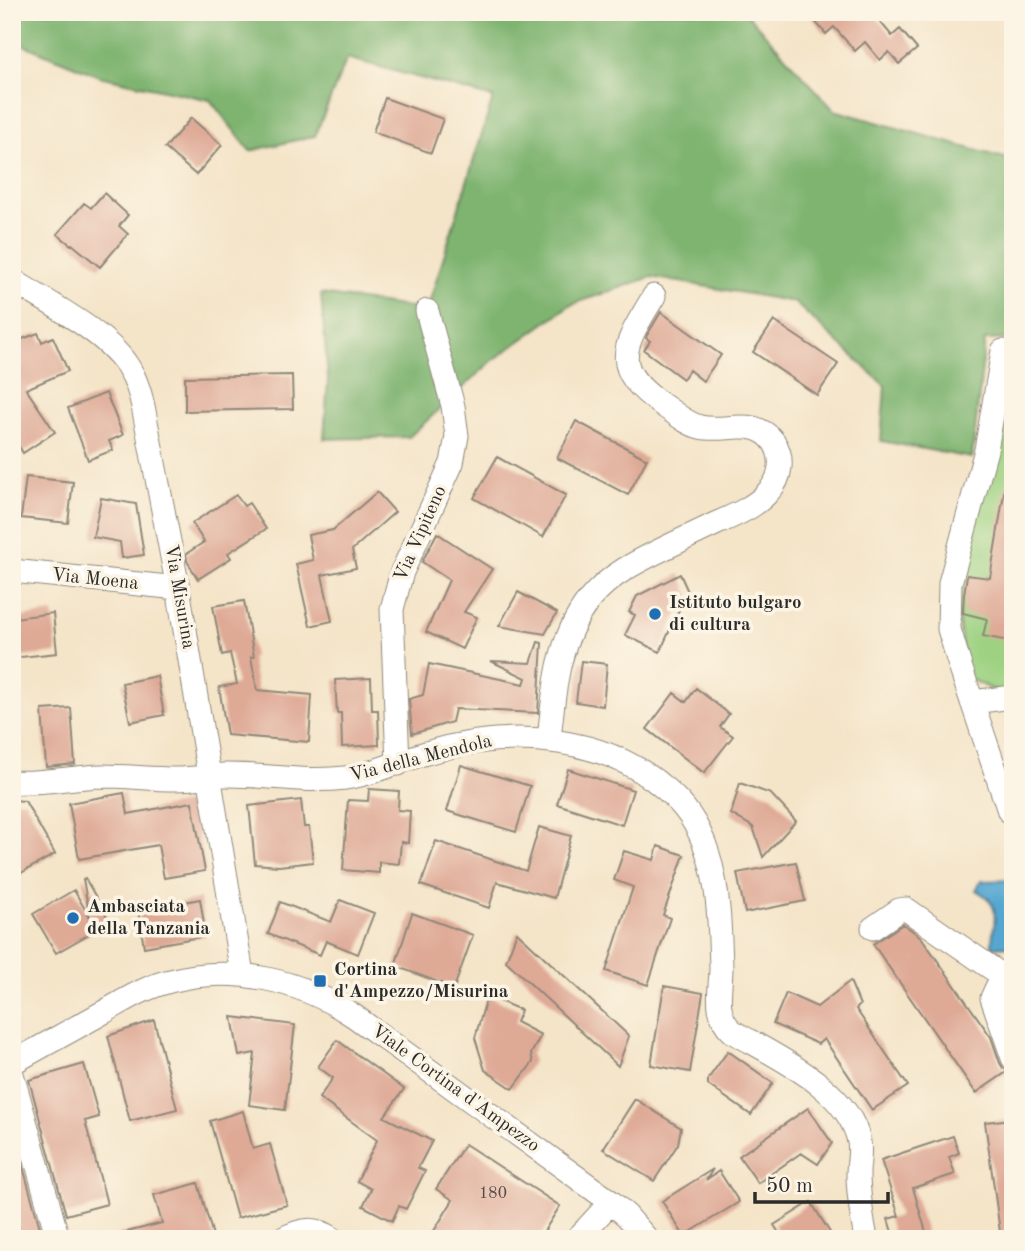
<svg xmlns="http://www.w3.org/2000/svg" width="1025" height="1251" viewBox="0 0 1025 1251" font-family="'Old Standard TT',serif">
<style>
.green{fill:#9ed282;stroke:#647e56;stroke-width:2}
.forest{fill:#7eb470;stroke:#54704e;stroke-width:2}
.water{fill:#55a7d0;stroke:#40697e;stroke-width:2}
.building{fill:#dea995}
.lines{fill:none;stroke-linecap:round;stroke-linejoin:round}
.minor-casing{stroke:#90887a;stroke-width:25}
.minor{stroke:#fff;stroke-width:23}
.poi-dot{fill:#1f6fb2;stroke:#fcf5e5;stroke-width:2.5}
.labels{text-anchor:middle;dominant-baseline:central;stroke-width:7;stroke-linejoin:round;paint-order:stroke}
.number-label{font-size:16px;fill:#584a46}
.street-label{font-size:19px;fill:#2b2b2b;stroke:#fcf5e5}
.poi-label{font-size:19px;font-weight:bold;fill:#2b2b2b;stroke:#fcf5e5;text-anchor:start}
</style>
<rect width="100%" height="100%" fill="#fcf5e5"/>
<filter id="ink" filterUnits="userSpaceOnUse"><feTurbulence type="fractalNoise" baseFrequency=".0143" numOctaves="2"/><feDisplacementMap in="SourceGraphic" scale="14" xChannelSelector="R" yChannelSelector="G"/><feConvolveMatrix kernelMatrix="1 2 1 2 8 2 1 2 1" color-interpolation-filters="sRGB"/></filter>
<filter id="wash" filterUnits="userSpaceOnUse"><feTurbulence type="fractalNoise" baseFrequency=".00686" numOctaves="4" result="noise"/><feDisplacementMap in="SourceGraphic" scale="28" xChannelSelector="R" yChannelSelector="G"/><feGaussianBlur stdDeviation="1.57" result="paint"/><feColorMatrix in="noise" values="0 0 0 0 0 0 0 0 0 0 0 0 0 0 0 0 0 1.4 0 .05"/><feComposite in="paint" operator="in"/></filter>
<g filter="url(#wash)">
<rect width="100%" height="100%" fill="#f4e4c8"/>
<path class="green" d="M997 361H1013V693H1000L966 677 956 600Z"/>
<path class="forest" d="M19 12H745L834 110 996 156 1013 159V339L985 340 972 458 881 441 885 386 794 302 651 277 570 305 492 361 409 437 324 439 328 379 321 294 427 310 493 98 347 58 315 136 250 151 210 100 99 76 19 43Z"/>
<path class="water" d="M1013 880V946L992 947C991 924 1006 906 976 890L981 881Z"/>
<g id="blocks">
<path class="building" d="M807 12H872L892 36 900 29 917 49 899 64 889 52 880 60 865 42 855 51 834 27 826 34Z
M385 98 443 119 431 153 373 132Z
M191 118 222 145 196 175 165 148Z
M104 193 128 215 119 226 128 234 100 267 72 244 71 245 57 234 84 203 91 208Z
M661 312 721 355 703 381 689 370 683 379 644 350 650 341 646 338 647 335Z
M774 321 838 364 817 395 753 352Z
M38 333 42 342 53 337 68 371 26 389 55 432 23 453 17 443 12 446V343Z
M292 375 293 409 185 411V377Z
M106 393 123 435 109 441 113 450 88 460 68 408Z
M576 421 647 459 628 495 557 458Z
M497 457 566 495 543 537 474 498Z
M26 477 73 482 68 523 21 518Z
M1005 487H1013V642L983 636 987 619 963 613 964 594 967 575 990 578Z
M377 492 395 512 352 550 356 568 322 575 332 621 310 626 296 564 313 560 308 535 333 530Z
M236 495 244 506 249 503 266 529 228 553 231 558 198 579 187 561 186 554 204 542 192 523Z
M101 498 136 504 144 555 122 558 120 542 93 537Z
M437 533 492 569 464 612 477 617 462 649 426 632 449 580 422 562Z
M680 574 690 596 684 599 660 652 625 635 635 615 629 612 637 596Z
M518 592 557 613 545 634 499 626Z
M244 601 254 657H251L257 690 312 695 309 742 227 735 219 687 237 684 230 653 222 655 213 606Z
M53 613 57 653 12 658V640H17L14 618Z
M538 642 542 643 538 713 455 709 452 722 412 734 409 699 423 695 429 664 524 684 526 678 491 661 531 663Z
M581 661 607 664 603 706 576 702Z
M157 676 164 715 130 722 122 683Z
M371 678 372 710H378L379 745 342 747 341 713H337L335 680Z
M696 688 729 714 720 727 733 736 704 773 647 729 674 693 686 702Z
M71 708 75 764 46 767 42 710Z
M461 765 530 786 516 832 447 811Z
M568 769 633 790 622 825 557 804Z
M740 783 771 794 796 821 763 857 753 827 731 814Z
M369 789 399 791 398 810 410 811 408 843 401 842 399 864 379 862V873L343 870 348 800 368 801Z
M124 793 128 814 192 802 205 871 164 878 158 845 79 859 69 803Z
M12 800 25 801 55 854 12 878Z
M301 800 304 827H309L313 862 279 866 255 864 249 806Z
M539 827 571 836 554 898 497 882 489 908 421 885 436 841 526 871Z
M658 846 684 855 663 915 670 918 648 985 606 971 633 887 614 880 624 851 654 860Z
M796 862 805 901 745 913 737 873Z
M85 878 110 922 56 953 33 914 74 890 90 918 83 879Z
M200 899 206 936 144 947 138 911Z
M340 900 374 913 358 954 326 941 320 955 268 934 280 902 331 922Z
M412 913 473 935 454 988 395 966Z
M903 924 921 937 991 1037 1000 1063 1003 1068 1008 1071 976 1093 873 944Z
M517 932 629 1036 618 1066 506 961Z
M850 981 860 1005 856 1009 908 1086 872 1110 824 1039 818 1044 773 1024 786 993 817 1007Z
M664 986 703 993 690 1072 651 1065Z
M487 996 521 1010 516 1022 541 1035 531 1054 533 1062 513 1089 485 1070 475 1038Z
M232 1017 295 1025 285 1110 249 1105 255 1053 239 1056Z
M154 1020 177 1109 130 1121 108 1036Z
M337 1040 404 1089 384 1117 432 1141 418 1168 425 1171 406 1209 399 1206 392 1221 363 1206 371 1189 357 1181 377 1140 319 1098 333 1078 318 1067Z
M728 1051 773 1083 751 1115 708 1085V1079Z
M84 1064 99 1117 85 1121 107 1204 66 1215 29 1080Z
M635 1099 681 1128 678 1144 654 1181 603 1149Z
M808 1108 832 1143 818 1164 801 1153 758 1183 739 1156Z
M243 1111 253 1149 270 1144 287 1205 237 1218 210 1121Z
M1013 1119V1239H1001L985 1122Z
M12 1127 43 1239H12V1229L19 1227 12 1203Z
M953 1136 959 1153 949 1157 955 1174 913 1188 928 1239H894L888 1219 899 1216 881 1160Z
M465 1144 560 1206 539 1239H429L453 1200 436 1189Z
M713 1169 706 1180 719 1171 739 1202 684 1236 662 1201Z
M198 1183 214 1239H119V1234L162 1223 154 1195Z
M811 1202 834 1239H783L774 1225Z"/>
</g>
</g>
<g filter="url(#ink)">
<use href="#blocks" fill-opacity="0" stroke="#90887a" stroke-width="2"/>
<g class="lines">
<g class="minor-casing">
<path id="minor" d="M12 280C48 303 109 333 130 370 137 381 140 393 143 406L178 588 242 974
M1003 351 986 450 950 583 949 629 961 669 1009 811 1013 816
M12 571 178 588
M972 702 1013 697
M549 740C554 691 557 641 589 600 599 588 612 577 625 569 653 552 685 539 715 524 733 516 756 507 769 491 775 485 779 476 780 467 781 458 779 450 774 442 755 416 726 433 700 427 687 424 675 413 664 406 607 367 624 346 654 296
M398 764 392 609 402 572 452 463 457 436 453 406 427 311
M12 782C42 784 72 777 102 776 127 776 151 779 176 779 192 779 208 776 224 775 264 774 304 783 345 778 374 774 399 761 426 753 511 728 613 733 678 801 719 844 719 911 721 967 721 991 713 1013 732 1031 774 1056 849 1088 859 1142 861 1152 858 1164 858 1174 858 1196 862 1217 866 1239
M873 928 899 910 906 909 1013 983
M1011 981 997 987 992 998 1013 1058
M12 1063C42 1046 72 1030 102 1013 124 1001 145 987 170 981 233 964 300 980 354 1016L611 1202 627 1216 647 1239
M12 1074 58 1239
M282 1239C301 1229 315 1226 333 1239
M577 1239 611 1202"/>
</g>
<use href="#minor" class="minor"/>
</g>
</g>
<g class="poi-dot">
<circle cx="655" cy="614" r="7"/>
<circle cx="73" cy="918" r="7"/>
<rect x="313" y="974" width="14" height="14" rx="3.5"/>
</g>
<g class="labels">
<g class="number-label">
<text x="493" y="1194">180</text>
</g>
<g class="street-label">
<text transform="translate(421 534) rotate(-66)">Via Vipiteno</text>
<text transform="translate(95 580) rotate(6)">Via Moena</text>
<text transform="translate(179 597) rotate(80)">Via Misurina</text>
<text transform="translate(421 759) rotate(-14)">Via della Mendola</text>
<text transform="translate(455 1089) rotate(36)">Viale Cortina d'Ampezzo</text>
</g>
<g class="poi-label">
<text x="669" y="603">Istituto bulgaro<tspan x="669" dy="22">di cultura</tspan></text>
<text x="87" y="907">Ambasciata<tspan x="87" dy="22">della Tanzania</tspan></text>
<text x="334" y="970">Cortina<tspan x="334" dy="22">d'Ampezzo/Misurina</tspan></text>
</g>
</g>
<rect width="1025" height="1251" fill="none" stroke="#fcf5e5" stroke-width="42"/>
<path d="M755 1192v10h133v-10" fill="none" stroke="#2b2b2b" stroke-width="3.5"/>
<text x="766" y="1192" font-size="21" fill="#2b2b2b" stroke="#fcf5e5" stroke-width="5" paint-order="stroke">50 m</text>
</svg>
